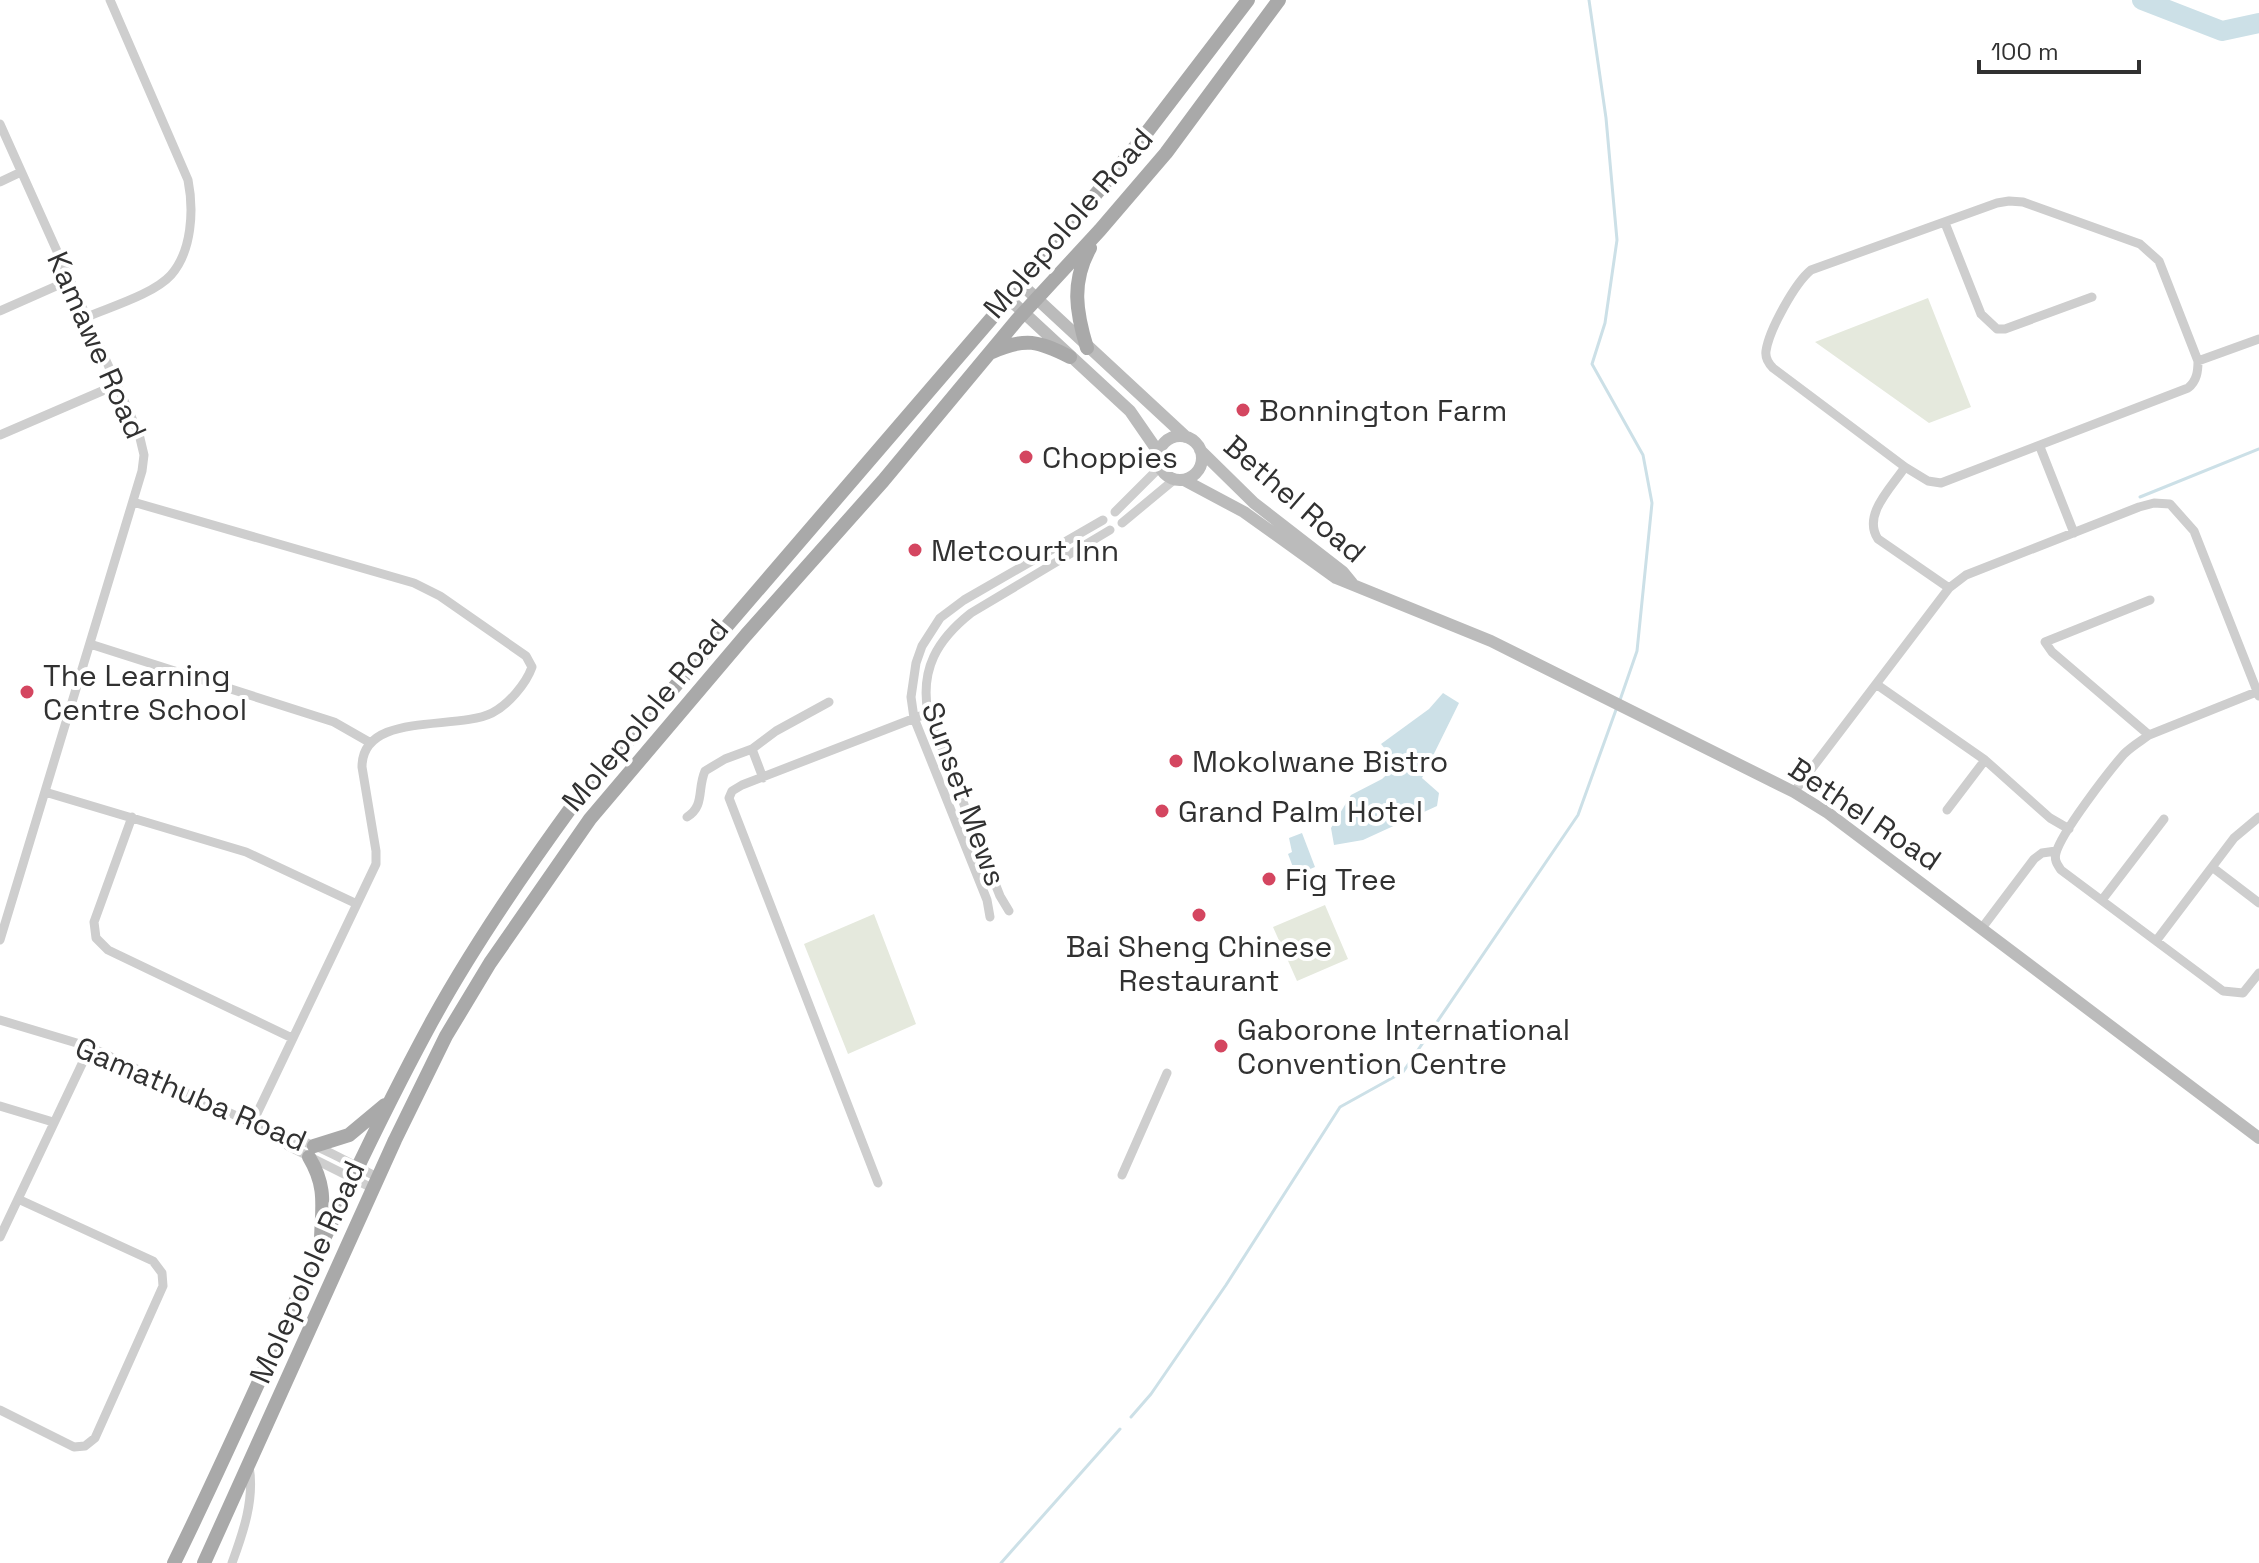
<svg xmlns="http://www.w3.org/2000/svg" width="2259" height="1563" viewBox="0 0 2259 1563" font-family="'Space Grotesk',sans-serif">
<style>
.green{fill:#e5e9dd}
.water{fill:#cce0e7}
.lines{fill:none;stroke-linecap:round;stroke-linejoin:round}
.stream{stroke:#cce0e7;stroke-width:3}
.river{stroke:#cce0e7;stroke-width:20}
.street{stroke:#cecece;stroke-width:9}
.secondary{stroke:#bbb;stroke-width:12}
.primary{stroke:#a9a9a9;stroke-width:14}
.poi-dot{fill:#d44660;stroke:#fff;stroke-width:3}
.labels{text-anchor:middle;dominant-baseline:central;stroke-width:8;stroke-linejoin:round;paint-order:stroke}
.street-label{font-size:30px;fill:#313131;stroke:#fff}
.poi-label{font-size:30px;fill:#313131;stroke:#fff;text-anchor:start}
</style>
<rect width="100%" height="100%" fill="#fff"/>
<path class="green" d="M1928 298 1971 407 1929 423 1815 342Z
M1325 905 1348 959 1297 981 1273 927Z
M874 914 916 1024 848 1054 804 944Z"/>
<path class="water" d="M1443 693 1459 703 1422 778 1439 793 1437 806 1363 840 1334 845 1331 828 1351 795 1382 779 1398 764 1381 744 1429 709Z
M1302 833 1315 867 1296 875 1288 854 1292 852 1289 838Z"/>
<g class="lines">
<path class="stream" d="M1589 0 1606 118 1617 240 1605 323 1592 364 1643 455 1652 503 1637 651 1620 700
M2140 497 2259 449
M1131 1417 1151 1394 1226 1285 1340 1107 1403 1072 1578 815 1617 707
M1001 1563 1120 1429"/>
<path class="river" d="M2142 0 2222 31 2259 23"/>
<path class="street" d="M0 124 139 434 144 455 142 471 0 940
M0 182 21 172
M2009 201 2023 202 2140 244 2159 261 2198 361C2198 371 2197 381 2188 388L1941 483 1928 481 1905 467 1773 368C1768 363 1765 358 1766 351 1769 330 1795 283 1811 270L1997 203Z
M1945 223 1981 314 1997 329H2005L2092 297
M0 311 70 280
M87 317C110 307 154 294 171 275 192 251 194 210 188 180L110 0
M2198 361 2259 339
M0 435 116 385
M2040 447 2074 533
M1905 467C1891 488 1862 515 1878 539L1949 588
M133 502 414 583 440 596 526 656 532 667C526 684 508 705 492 713 455 731 362 711 362 767L376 851V864L252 1124
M1115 512 1160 467
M1122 523 1175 479
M90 644 334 722 369 742
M1876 684 1985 760 2050 818 2069 829
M2259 691 2149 735C2141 741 2132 746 2124 754 2109 771 2061 833 2056 853 2054 860 2057 864 2061 870L2156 941 2234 838 2259 817
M2149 735 2052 652 2045 642 2150 600
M763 778 752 749 776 731 829 702
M45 792 246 852 357 904
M1794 792 1949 588 1966 575 2139 507 2154 503 2170 504 2194 531 2259 696
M1947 810 1985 760
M132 817 94 922 96 938 108 950 292 1038
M687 817C705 806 697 789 705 771L725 759 752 749
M2212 867 2259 903
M2102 900 2164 819
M1009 911 1000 896 928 713C920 669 937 640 971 613L1110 530
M990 917 987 900 914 718 911 697 916 663 922 646 940 618 964 600 1103 520
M1982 928 2034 859 2042 853 2056 851
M2156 941 2223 991 2243 993 2259 973
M0 1020 90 1047 277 1135C313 1140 346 1162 379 1178
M0 1106 53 1122
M277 1135 288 1146 374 1189
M1122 1175 1167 1073
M878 1183 729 798 732 791 742 785 928 713
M0 1237 90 1047
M0 1410 74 1447 85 1446 95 1438 163 1286 162 1273 153 1261 18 1199
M232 1563C243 1533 255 1499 249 1466"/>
<path class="secondary" d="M1021 284 1186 437
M1009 299 1130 411 1159 453
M1158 458a22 22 0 1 1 44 0a22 22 0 1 1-44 0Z
M1200 450 1254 503 1343 572 1352 583
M1184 480 1244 512 1336 578 1491 641 1794 792 1828 813 2259 1138"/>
<path class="primary" d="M1087 348C1076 312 1071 282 1090 248
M992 352C1026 337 1038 341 1070 357
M314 1146 349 1135 385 1105
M309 1157C327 1187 322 1206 321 1239
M174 1563C262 1384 336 1198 431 1023 473 946 522 875 573 805L1021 284 1141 140 1248 0
M204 1563 395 1140 446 1036 490 963 590 819 746 635 883 481 1017 320 1100 230 1166 153 1279 0"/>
</g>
<g class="poi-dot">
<circle cx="1243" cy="410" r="8"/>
<circle cx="1026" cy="457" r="8"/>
<circle cx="915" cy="550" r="8"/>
<circle cx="27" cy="692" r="8"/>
<circle cx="1176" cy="761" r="8"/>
<circle cx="1162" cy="811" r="8"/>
<circle cx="1269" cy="879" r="8"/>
<circle cx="1199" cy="915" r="8"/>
<circle cx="1221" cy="1046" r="8"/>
</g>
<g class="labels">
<g class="street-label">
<text transform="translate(1068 223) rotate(-49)">Molepolole Road</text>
<text transform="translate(97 345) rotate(66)">Kamawe Road</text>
<text transform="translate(1295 499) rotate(41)">Bethel Road</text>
<text transform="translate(645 715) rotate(-50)">Molepolole Road</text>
<text transform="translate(964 794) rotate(70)">Sunset Mews</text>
<text transform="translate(1865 814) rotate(34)">Bethel Road</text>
<text transform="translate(191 1094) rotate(23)">Gamathuba Road</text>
<text transform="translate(307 1272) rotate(-66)">Molepolole Road</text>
</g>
<g class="poi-label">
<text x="1259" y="410">Bonnington Farm</text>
<text x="1042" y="457">Choppies</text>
<text x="931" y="550">Metcourt Inn</text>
<text x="43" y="675">The Learning<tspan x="43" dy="34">Centre School</tspan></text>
<text x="1192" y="761">Mokolwane Bistro</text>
<text x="1178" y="811">Grand Palm Hotel</text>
<text x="1285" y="879">Fig Tree</text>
<text x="1199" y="946" text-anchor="middle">Bai Sheng Chinese<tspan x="1199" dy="34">Restaurant</tspan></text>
<text x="1237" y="1029">Gaborone International<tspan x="1237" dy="34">Convention Centre</tspan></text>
</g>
</g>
<path d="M1979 60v12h160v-12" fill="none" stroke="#313131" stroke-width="4"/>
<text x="1991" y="60" font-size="24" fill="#313131" stroke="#ffffff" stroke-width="6" paint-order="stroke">100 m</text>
</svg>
